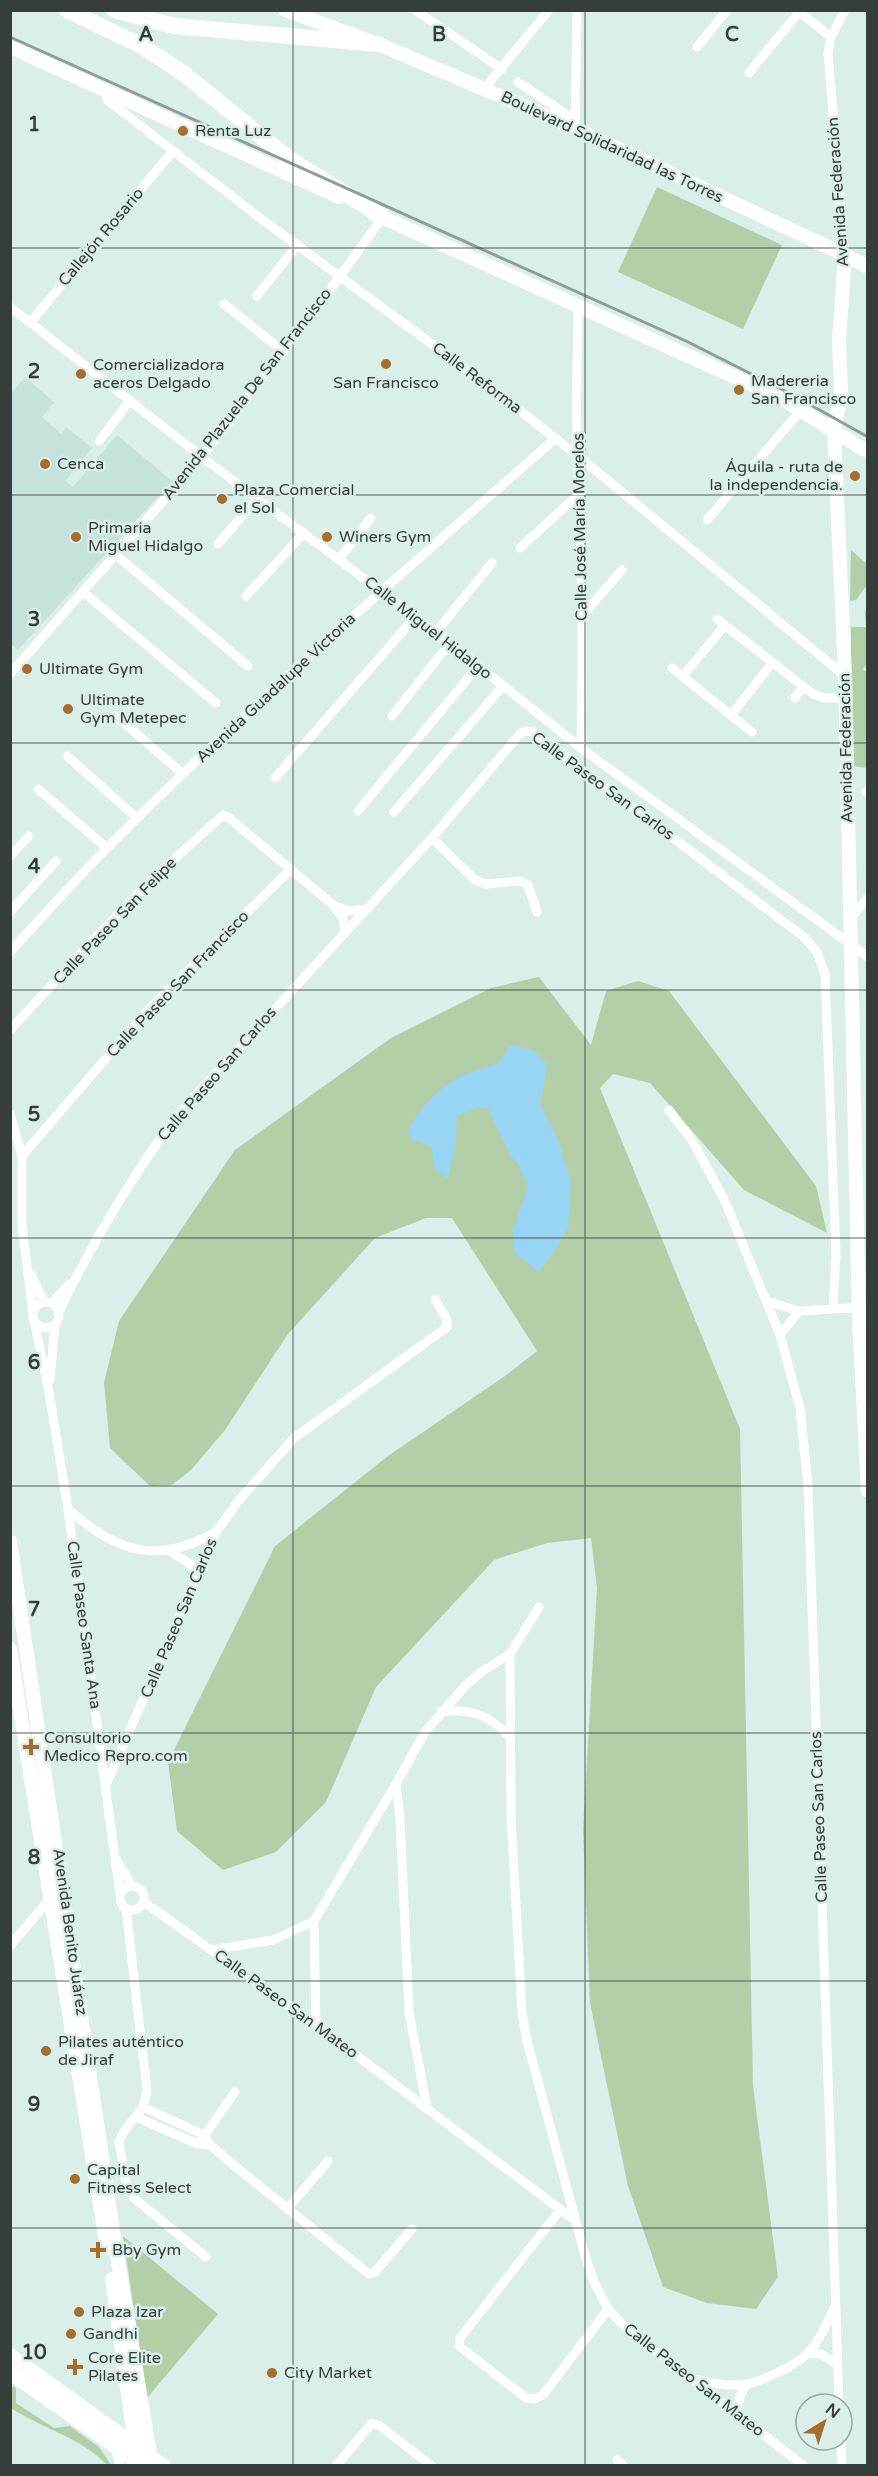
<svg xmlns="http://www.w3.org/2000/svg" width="878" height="2476" viewBox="0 0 878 2476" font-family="'Varela Round',sans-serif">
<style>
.built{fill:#c5e2dd}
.green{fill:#b3cfa7}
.water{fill:#98d5f5}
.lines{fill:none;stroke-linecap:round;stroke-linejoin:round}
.street{stroke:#fff;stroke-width:9}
.secondary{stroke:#fff;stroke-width:14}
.highway{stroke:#fff;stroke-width:16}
.rail{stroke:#8e9d9a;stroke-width:3}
.grid{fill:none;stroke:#363e3c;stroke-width:1.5;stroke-opacity:0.55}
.poi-dot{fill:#a76d2d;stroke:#daeeea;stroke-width:2}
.labels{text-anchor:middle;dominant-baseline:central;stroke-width:5;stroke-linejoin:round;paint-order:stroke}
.poi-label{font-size:16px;fill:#363e3c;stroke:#daeeea;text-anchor:start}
.street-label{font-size:16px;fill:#363e3c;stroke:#daeeea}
.grid-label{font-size:20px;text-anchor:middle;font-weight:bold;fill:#363e3c;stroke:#daeeea;stroke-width:5;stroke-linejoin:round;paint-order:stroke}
</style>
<rect width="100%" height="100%" fill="#daeeea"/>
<path class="built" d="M25 377 54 402 42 417 61 434 66 427 92 448 65 481 73 487 117 435 172 481 18 650 10 644V395Z"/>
<path class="green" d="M657 187 782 245 743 329 618 272Z
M851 550 867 564V585L856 600 850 601Z
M865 610 867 612V663L863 669 868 673 867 768 851 766V627H866Z
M539 977 591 1045 606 991 638 981 669 991 816 1186 827 1233 744 1190 650 1083 613 1074 600 1088 740 1429 753 2086 778 2277 756 2309 707 2303 663 2287 628 2186 590 2003 583 1829 597 1588 591 1538 547 1543 494 1560 376 1687 326 1802 276 1852 223 1870 177 1831 168 1762 275 1546 388 1456 505 1376 537 1351 452 1218H426L375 1238 288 1334 225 1430 192 1469 172 1485 150 1486 110 1448 104 1383 119 1321 235 1150 391 1038 491 988Z
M123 2236 218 2314 147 2398Z
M14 2386 16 2388V2403L54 2428 70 2426 99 2447 111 2465H107C82 2438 41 2428 11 2408V2388Z"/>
<path class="water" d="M510 1045 533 1050 548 1065 540 1104 558 1139 571 1182 569 1226 555 1251 539 1272 515 1253 513 1232 528 1187 520 1167 509 1152 488 1108H477L457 1116 455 1149 448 1179 434 1167 432 1146 413 1140 408 1132C429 1091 456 1075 499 1063Z"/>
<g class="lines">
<path class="street" d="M415 10 502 69
M797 10 831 37
M845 10 831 37 828 53 845 255
M697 47 727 10
M749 73 799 12
M518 82 575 120
M484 89 549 10
M113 93 107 100 260 218 470 372 577 455 845 676
M575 129 577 10
M257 296 297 245
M224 304 283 351
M578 305C578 355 575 406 577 456 582 553 583 651 581 748
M10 307 202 457 450 643 581 748 868 957
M30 323 173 151
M99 441 130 401
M707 520 801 410
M218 544 257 499
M520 548 581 492
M116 555 248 666
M339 559 371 518
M83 592 216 703
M246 596 304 533
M582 616 622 570
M717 619 813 694 824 698H845
M436 632 492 563
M672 668 752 732
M10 674 202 457 319 305 383 217
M683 676 725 625
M795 698 803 687
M731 715 772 663
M116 716 183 774
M392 716 450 643
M67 756 137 818
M275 778 415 617
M38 789 107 848
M866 792 868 790
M358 811 478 666
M394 812 503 686
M432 838 475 880 486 884 520 881 528 885 537 912
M10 856 29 836
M335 906 349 911 368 909
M10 912 56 861
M851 918 868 897
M10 952C43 916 75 880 110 845 252 703 404 571 556 438
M10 1030 98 935 160 872 223 815 229 818 332 904 343 918 345 933
M669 1110 693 1142 725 1201 780 1335 800 1408 808 1486 839 2404
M10 1114 22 1156V1226L33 1313
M22 1156 145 1013 291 869
M31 1274 44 1302
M767 1301 799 1311 868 1307
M33 1315a13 13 0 1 1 26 0a13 13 0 1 1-26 0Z
M52 1303 69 1284
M58 1314C90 1246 130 1180 174 1119L432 838 519 735 525 731 533 732 804 937 817 952 825 974 836 1254 833 1309
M34 1320 49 1392 68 1509 120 1895
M780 1335 799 1311
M50 1380 55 1324
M68 1509C117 1553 157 1565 216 1532
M170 1551 191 1565 197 1575
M510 1654 511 1816 522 2013 527 2041 586 2259 595 2284 608 2309 627 2329 804 2466
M441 1711C473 1709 487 1714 510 1737
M396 1784 400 1818 409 2012 427 2108
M105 1787 216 1532 240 1499 294 1438 447 1327V1320L435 1299
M116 1859 132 1886
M120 1898a12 12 0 1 1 24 0a12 12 0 1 1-24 0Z
M144 1902 316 2025 573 2219
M126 1909 147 2090 143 2107 124 2131 119 2142 127 2188 135 2199 206 2257
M314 1921 316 2025
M10 1946 51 1897
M212 1950 273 1940 314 1921 396 1784 425 1732 466 1685 484 1670 510 1654 539 1607
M143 2107 204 2135 210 2145 236 2167 369 2274 375 2272 412 2229
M136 2117 198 2144 210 2145
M202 2139 235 2092
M287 2209 328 2161
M560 2210 460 2338 459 2346 526 2398 534 2399 543 2395 608 2309
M808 2353 821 2354 837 2364
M694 2379C711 2383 728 2387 746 2384 761 2382 797 2365 808 2353 820 2341 827 2323 834 2308
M738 2414C737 2402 740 2394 747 2384
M841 2440 842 2466
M115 2447 120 2466
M617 2460 624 2466
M336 2466 372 2423 380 2426 432 2466"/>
<path class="secondary" d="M285 10 378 44 559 121 845 255 868 267
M10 47 339 197
M373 213 781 398 868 452
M845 255 839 340 841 394 834 431 845 676 859 1321 868 1491
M10 1541 114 2237 152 2466
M10 1649 107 2248
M112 2279 138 2466
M10 2355 164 2466
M10 2373 141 2465"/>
<path class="highway" d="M67 10 142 46 183 73 288 158 383 217
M114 10 174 26 378 44"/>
<path class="rail" d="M10 37 686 341 791 394 868 437"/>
</g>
<path class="grid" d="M293 10V2466M585 10V2466M10 248H868M10 495H868M10 743H868M10 990H868M10 1238H868M10 1486H868M10 1733H868M10 1981H868M10 2228H868"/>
<g class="poi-dot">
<circle cx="183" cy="131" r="6"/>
<circle cx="386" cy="364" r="6"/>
<circle cx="81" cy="374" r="6"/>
<circle cx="739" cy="390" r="6"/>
<circle cx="45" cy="464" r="6"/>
<circle cx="855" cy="476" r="6"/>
<circle cx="222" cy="499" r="6"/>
<circle cx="76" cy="537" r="6"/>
<circle cx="327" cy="537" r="6"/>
<circle cx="27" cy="669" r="6"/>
<circle cx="68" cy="709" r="6"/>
<path d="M28 1738h6v6h6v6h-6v6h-6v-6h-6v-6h6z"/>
<circle cx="46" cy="2051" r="6"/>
<circle cx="75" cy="2179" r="6"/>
<path d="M95 2241h6v6h6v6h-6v6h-6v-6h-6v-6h6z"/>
<circle cx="79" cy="2312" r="6"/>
<circle cx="71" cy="2334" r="6"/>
<path d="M72 2358h6v6h6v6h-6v6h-6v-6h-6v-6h6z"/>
<circle cx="272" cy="2373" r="6"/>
</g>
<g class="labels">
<g class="poi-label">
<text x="195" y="131">Renta Luz</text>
<text x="93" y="365">Comercializadora<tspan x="93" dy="18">aceros Delgado</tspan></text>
<text x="751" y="381">Madereria<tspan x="751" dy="18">San Francisco</tspan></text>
<text x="386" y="383" text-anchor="middle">San Francisco</text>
<text x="57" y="464">Cenca</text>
<text x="843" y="467" text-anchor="end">Águila - ruta de<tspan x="843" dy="18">la independencia.</tspan></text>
<text x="234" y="490">Plaza Comercial<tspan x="234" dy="18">el Sol</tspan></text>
<text x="88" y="528">Primaria<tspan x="88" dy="18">Miguel Hidalgo</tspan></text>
<text x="339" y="537">Winers Gym</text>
<text x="39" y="669">Ultimate Gym</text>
<text x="80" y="700">Ultimate<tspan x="80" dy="18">Gym Metepec</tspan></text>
<text x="44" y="1738">Consultorio<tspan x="44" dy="18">Medico Repro.com</tspan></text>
<text x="58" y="2042">Pilates auténtico<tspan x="58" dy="18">de Jiraf</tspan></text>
<text x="87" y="2170">Capital<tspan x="87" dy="18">Fitness Select</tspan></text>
<text x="112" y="2250">Bby Gym</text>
<text x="91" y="2312">Plaza Izar</text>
<text x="83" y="2334">Gandhi</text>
<text x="88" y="2358">Core Elite<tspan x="88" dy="18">Pilates</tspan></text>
<text x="284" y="2373">City Market</text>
</g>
<g class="street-label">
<text transform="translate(612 147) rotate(25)">Boulevard Solidaridad las Torres</text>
<text transform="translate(838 192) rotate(-94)">Avenida Federación</text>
<text transform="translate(101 237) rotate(-50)">Callejón Rosario</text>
<text transform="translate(477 378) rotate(37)">Calle Reforma</text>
<text transform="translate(247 394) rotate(-52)">Avenida Plazuela De San Francisco</text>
<text transform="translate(580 527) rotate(-91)">Calle José María Morelos</text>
<text transform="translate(428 628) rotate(38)">Calle Miguel Hidalgo</text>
<text transform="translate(276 688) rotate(-43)">Avenida Guadalupe Victoria</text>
<text transform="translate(846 748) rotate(-91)">Avenida Federación</text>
<text transform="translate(603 786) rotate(36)">Calle Paseo San Carlos</text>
<text transform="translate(115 921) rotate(-46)">Calle Paseo San Felipe</text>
<text transform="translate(178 984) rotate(-46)">Calle Paseo San Francisco</text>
<text transform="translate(217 1074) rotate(-49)">Calle Paseo San Carlos</text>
<text transform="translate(179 1618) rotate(-67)">Calle Paseo San Carlos</text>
<text transform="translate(84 1625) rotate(82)">Calle Paseo Santa Ana</text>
<text transform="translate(819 1817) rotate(-92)">Calle Paseo San Carlos</text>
<text transform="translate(70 1932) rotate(82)">Avenida Benito Juárez</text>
<text transform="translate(286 2004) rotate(36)">Calle Paseo San Mateo</text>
<text transform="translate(694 2380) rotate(38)">Calle Paseo San Mateo</text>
</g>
</g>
<g class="grid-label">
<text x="146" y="41">A</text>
<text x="439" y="41">B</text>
<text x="732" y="41">C</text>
<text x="34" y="131">1</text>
<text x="34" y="378">2</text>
<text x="34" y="626">3</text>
<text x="34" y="873">4</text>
<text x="34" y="1121">5</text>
<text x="34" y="1369">6</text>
<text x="34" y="1616">7</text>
<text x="34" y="1864">8</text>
<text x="34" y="2111">9</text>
<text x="34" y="2359">10</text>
</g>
<rect width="878" height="2476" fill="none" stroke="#363e3c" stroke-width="24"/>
<g transform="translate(824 2422) rotate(38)"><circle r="28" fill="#daeeea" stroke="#98a8a4" stroke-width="1.5"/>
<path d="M0-4.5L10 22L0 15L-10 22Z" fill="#a76d2d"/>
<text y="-9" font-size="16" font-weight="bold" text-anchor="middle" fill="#363e3c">N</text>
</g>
</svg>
